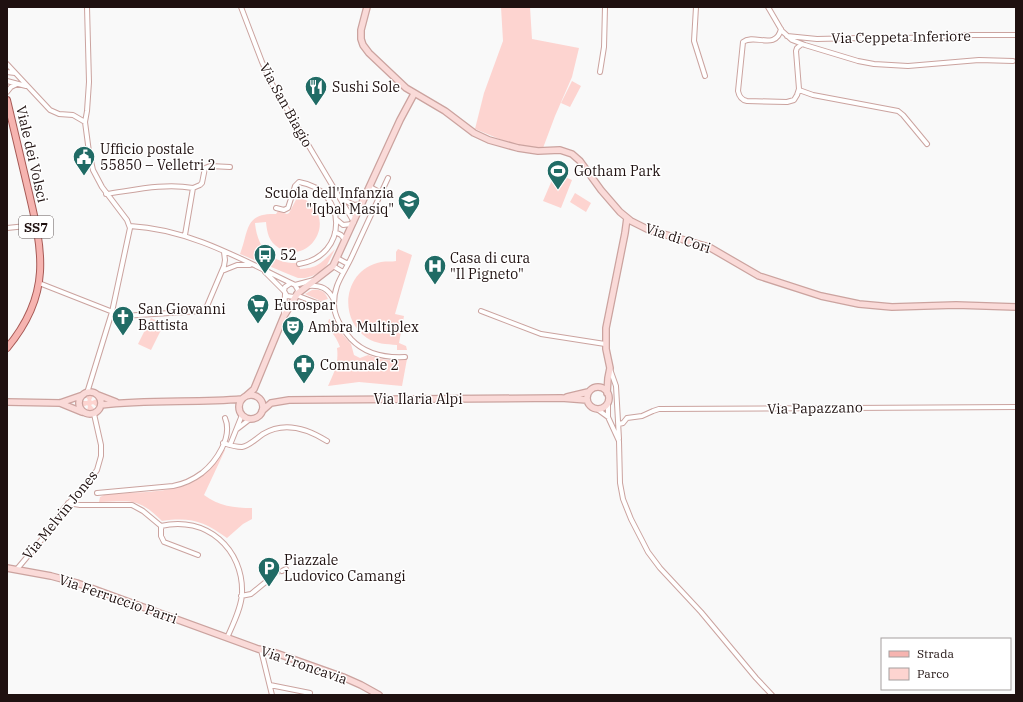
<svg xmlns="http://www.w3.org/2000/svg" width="1023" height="702" viewBox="0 0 1023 702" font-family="'IBM Plex Serif',serif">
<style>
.green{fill:#fdd4d0}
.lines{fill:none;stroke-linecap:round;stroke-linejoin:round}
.street-tunnel{stroke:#d8d6d6;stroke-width:4;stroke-dasharray:4 2;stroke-linecap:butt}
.street-casing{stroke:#cba39f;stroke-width:6}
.secondary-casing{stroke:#cba39f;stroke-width:8}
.primary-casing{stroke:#a75a56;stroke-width:8}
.street{stroke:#fff;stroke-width:4}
.secondary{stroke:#fadad8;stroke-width:5.5}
.primary{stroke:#f6b4b0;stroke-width:6}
.labels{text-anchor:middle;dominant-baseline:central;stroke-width:3;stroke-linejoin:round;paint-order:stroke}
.shield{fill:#fff;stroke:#625858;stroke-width:1}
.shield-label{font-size:13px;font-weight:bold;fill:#1f1110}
.street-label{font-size:14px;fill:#1f1110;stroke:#fff}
.poi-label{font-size:14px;fill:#1f1110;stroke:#fff;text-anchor:start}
</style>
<rect width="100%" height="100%" fill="#f9f9f9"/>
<path class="green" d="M501 7H530L532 39 579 48 572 77 555 116 543 148 523 147 509 143 475 129 484 93 503 41Z
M572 81 581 86 570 107 561 103Z
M555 173 572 180 561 208 543 201Z
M575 193 591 203 586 212 570 202Z
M298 196C342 214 311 267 279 248 269 242 267 233 266 222L255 223C257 248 272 264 298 263L300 269C319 268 322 262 335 249L327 265 322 271 312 276 305 278H298L288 274 240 254C249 231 244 213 276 214L278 211 287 214 289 213Z
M398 249 412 255 395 314 404 316 399 343 406 346 407 350H397V345C386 344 376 344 367 338 337 318 344 269 381 262 386 261 392 262 396 261V252Z
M312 290C320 289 325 291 328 299L321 301 305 294Z
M151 318 164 324 151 350 138 344Z
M329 319 335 322 343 335 351 344 354 355 360 358 368 355C382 360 392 362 407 359L402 386 359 382 328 386C334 373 339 363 337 348L340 347C337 339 333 332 326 328Z
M88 396H93L91 400 92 401 97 399V407L93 404 91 405 95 410 91 412 87 411 88 406 87 405 83 407 82 401H87L88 400 86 397Z
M222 448 225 450 204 495C219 506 234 508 252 508V519L243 524 227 538C203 521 191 517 162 521 138 497 131 501 99 502L100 497 106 494C133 492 182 494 202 476 211 468 216 458 222 448Z"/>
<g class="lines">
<path class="street-tunnel" d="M273 576 282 571"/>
<g class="street-casing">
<path id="street" d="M241 7 262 62 272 84 354 222
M696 7 694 41 705 76
M768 7 782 31 792 40 805 45 858 61 874 64 908 66 979 60 1013 61
M781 29C776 51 754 33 743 42L738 91C739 96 741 100 747 101L787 102 794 100 797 95 799 89 796 51 797 48 802 44
M787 36 817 39 858 38 885 39 973 35H1016
M7 64 50 110 59 114 73 115 85 122
M7 72 15 73
M600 72 604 47 605 7
M7 81 26 86
M799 90 813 95 898 111 903 115 927 144
M7 92 11 87 17 84
M388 178C376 204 364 230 352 256 344 274 334 283 334 304 334 317 343 330 351 339 365 354 385 358 405 357
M370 187 381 193
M106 194C135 190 164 183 193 188
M342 199 354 205 362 204
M276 208 284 210 288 208 295 186 299 182C348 190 349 256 299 264
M336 219 343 225 352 224
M130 226C189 229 241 259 293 284
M7 228 36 225
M335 232 341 235 345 240
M185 235 193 188 200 185 202 183 205 168 210 166 230 167
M337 258 348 264
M333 266 343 272
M222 271 237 265H250
M265 272 284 291 287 296 294 297 297 294 298 290 295 285 291 283 285 287 284 291
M39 283 123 316 201 311 207 306 224 266 225 260 224 252
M295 285 314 280
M308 286C321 285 328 288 334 300
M296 295 327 307 331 306 334 303
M481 311 541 334 605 344
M284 315 285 294
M610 369 616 386 619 439
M87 393 112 312 130 228 127 220 102 187 93 170 89 152 85 122 87 111 89 82 87 7
M597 409 608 417 619 441 620 483 623 499 631 519 648 552 660 568 701 612 756 678 772 695
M608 417V402
M619 424 623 423 627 418 642 416 653 411 659 409 1016 407
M237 429 250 419
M223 443C229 445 236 447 242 447 249 446 257 438 263 434 284 421 308 429 327 441
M230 445 242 415
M97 493 173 486C184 484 194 479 202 473 216 462 233 437 225 418
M68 503 80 505H132L143 511 161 526V536L164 542 198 555
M161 526C206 515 244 549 242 594 241 609 233 624 227 638
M17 569 43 538 65 507 88 483 97 470 101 456V445L94 414
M282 571 286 569
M241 596 251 594 273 576
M261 650 272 695
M270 685 310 693"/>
</g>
<g class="secondary-casing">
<path id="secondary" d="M367 7 361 30V39L363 45 369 53 406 88 445 111 474 133 489 140 518 148 538 151 560 150 572 154 580 161 601 190 620 212 631 221 649 230 709 247 759 276 821 296 859 304 892 307 956 305 1016 307
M297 294 333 266 400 120 414 94
M587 398a11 11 0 1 1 22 0a11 11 0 1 1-22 0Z
M79 403a11 11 0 1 1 22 0a11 11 0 1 1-22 0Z
M607 393 608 378 610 368 606 349V328L625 233 627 218
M98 395 116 402
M239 407a12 12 0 1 1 24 0a12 12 0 1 1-24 0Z
M246 396 254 389 284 316 296 296
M567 397 588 392
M7 402 60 403 83 395
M60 403 82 412
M101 405C148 399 195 403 242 399
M262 411 271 403 289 400 561 398 587 400
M7 568 51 576 77 583 258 649 273 652 343 677 361 685 379 695"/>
</g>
<g class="primary-casing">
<path id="primary" d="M7 100C14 130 21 159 28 189 43 252 52 294 7 348"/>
</g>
<use href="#street" class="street"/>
<use href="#secondary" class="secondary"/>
<use href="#primary" class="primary"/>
</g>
<defs>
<g id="restaurant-pin" transform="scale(1.15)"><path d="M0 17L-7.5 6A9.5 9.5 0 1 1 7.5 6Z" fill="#206b65" stroke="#fff"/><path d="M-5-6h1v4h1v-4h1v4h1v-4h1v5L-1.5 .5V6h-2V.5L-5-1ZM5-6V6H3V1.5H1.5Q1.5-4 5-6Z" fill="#fff"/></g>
<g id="civic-pin" transform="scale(1.15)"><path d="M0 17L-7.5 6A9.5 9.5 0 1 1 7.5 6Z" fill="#206b65" stroke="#fff"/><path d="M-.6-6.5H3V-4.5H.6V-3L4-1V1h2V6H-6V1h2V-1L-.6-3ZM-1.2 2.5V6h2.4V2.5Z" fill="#fff"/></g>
<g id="stadium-pin" transform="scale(1.15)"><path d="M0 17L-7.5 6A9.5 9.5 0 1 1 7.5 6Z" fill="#206b65" stroke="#fff"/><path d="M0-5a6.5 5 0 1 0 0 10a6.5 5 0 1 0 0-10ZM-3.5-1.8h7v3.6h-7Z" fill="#fff"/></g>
<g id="school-pin" transform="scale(1.15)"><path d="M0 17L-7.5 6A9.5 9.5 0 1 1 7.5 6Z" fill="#206b65" stroke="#fff"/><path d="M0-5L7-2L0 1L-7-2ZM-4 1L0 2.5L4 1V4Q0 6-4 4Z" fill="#fff"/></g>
<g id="bus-pin" transform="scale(1.15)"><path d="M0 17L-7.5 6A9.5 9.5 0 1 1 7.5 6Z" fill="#206b65" stroke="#fff"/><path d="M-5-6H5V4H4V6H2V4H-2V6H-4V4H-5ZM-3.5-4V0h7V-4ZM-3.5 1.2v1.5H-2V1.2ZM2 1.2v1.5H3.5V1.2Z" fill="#fff"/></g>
<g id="hospital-pin" transform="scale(1.15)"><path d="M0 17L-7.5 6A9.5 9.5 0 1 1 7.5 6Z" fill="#206b65" stroke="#fff"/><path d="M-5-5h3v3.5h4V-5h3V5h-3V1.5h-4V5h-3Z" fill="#fff"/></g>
<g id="supermarket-pin" transform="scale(1.15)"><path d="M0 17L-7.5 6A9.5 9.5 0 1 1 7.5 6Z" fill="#206b65" stroke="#fff"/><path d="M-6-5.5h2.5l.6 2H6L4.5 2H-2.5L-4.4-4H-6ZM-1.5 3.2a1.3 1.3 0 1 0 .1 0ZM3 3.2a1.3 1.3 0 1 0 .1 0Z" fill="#fff"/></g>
<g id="church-pin" transform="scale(1.15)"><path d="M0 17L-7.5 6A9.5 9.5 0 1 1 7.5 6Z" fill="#206b65" stroke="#fff"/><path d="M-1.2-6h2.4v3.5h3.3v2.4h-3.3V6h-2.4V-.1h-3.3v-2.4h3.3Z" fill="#fff"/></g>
<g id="theatre-pin" transform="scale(1.15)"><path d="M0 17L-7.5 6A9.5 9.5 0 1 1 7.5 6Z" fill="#206b65" stroke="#fff"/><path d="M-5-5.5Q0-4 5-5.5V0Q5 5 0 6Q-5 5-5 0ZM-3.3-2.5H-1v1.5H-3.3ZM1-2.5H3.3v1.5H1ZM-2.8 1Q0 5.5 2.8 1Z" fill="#fff"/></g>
<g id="pharmacy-pin" transform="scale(1.15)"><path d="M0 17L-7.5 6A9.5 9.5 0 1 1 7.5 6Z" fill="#206b65" stroke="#fff"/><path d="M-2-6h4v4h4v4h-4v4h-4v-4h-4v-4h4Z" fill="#fff"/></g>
<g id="parking-pin" transform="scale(1.15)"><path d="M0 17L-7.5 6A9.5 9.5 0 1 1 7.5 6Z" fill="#206b65" stroke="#fff"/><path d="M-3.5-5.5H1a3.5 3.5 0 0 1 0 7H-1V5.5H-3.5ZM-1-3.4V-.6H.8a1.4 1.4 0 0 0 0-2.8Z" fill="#fff"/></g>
</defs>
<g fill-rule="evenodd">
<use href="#restaurant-pin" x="316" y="87"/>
<use href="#civic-pin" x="84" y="157"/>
<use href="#stadium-pin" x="558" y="171"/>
<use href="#school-pin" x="409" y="201"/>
<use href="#bus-pin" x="265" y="255"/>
<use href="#hospital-pin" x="435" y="266"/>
<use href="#supermarket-pin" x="258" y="305"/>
<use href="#church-pin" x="123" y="317"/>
<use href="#theatre-pin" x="293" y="327"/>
<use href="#pharmacy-pin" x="304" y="365"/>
<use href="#parking-pin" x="269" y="568"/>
</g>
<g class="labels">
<rect class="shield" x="19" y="216" width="34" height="22" rx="3"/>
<g class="shield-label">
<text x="36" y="227">SS7</text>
</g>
<g class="street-label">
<text transform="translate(901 37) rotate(-1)">Via Ceppeta Inferiore</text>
<text transform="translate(286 105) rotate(61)">Via San Biagio</text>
<text transform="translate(32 154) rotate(77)">Viale dei Volsci</text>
<text transform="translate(678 238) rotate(18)">Via di Cori</text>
<text x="418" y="399">Via Ilaria Alpi</text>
<text transform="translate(815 408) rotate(-1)">Via Papazzano</text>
<text transform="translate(60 515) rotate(-51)">Via Melvin Jones</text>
<text transform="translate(118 599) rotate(19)">Via Ferruccio Parri</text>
<text transform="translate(304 665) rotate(19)">Via Troncavia</text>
</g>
<g class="poi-label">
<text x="332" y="87">Sushi Sole</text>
<text x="100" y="149">Ufficio postale<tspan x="100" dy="16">55850 – Velletri 2</tspan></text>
<text x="574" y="171">Gotham Park</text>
<text x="394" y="193" text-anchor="end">Scuola dell'Infanzia<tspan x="394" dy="16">"Iqbal Masiq"</tspan></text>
<text x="280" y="255">52</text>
<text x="450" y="258">Casa di cura<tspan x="450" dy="16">"Il Pigneto"</tspan></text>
<text x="274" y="305">Eurospar</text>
<text x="138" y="309">San Giovanni<tspan x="138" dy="16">Battista</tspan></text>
<text x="308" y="327">Ambra Multiplex</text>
<text x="320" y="365">Comunale 2</text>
<text x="284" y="560">Piazzale<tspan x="284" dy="16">Ludovico Camangi</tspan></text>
</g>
</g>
<rect width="1023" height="702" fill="none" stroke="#1f1110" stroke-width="16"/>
<rect x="881" y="638" width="130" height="52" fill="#ffffff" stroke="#a5a09f"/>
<rect x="889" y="651" width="20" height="6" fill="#f6b4b0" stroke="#a5a09f"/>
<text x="917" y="658" font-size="12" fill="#1f1110">Strada</text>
<rect x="889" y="668" width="20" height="12" fill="#fdd4d0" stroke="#a5a09f"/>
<text x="917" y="678" font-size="12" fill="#1f1110">Parco</text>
</svg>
